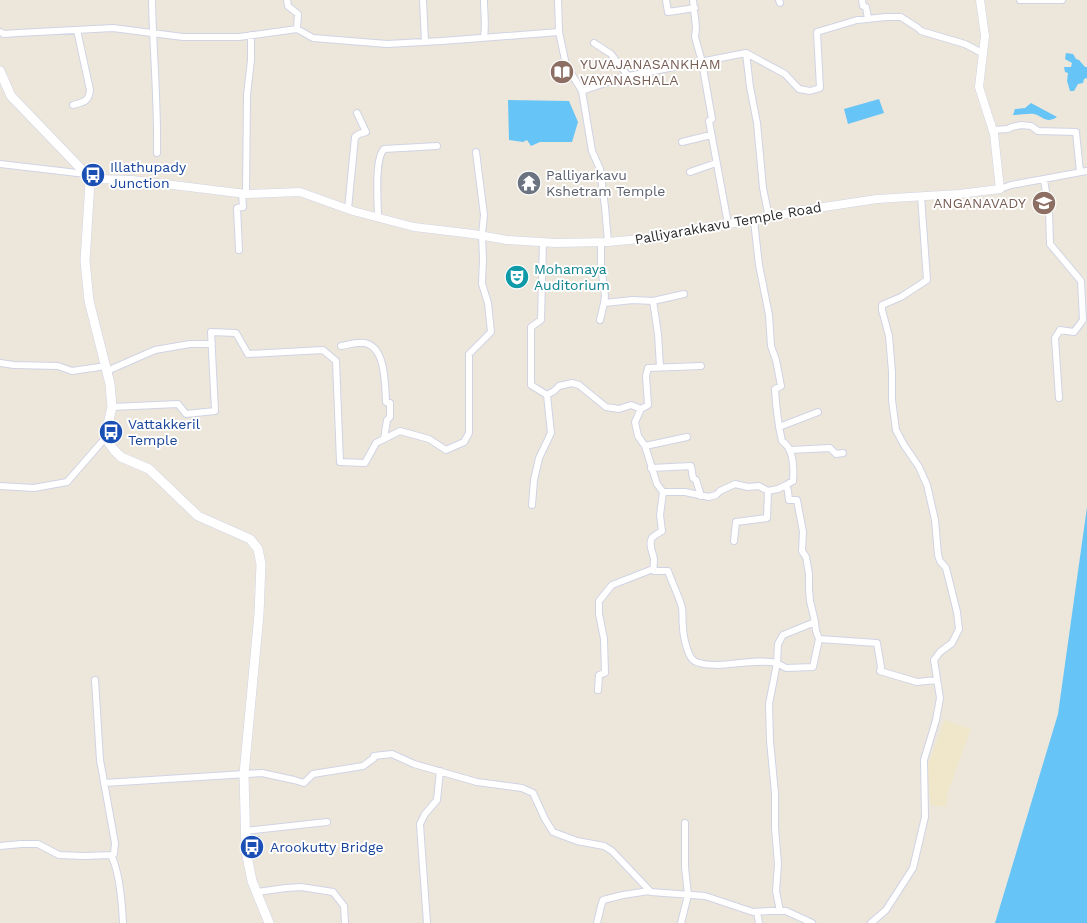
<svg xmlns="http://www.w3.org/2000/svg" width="1087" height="923" viewBox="0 0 1087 923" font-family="'Work Sans',sans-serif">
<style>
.education{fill:#f0e7ca}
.water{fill:#67c4f6}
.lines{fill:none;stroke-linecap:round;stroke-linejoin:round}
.minor-casing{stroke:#d0d3e4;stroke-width:8}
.tertiary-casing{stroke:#d0d3e4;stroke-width:9}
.secondary-casing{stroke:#d0d3e4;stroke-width:10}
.minor{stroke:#fff;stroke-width:6}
.tertiary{stroke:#fff;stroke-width:8}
.secondary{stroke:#fff;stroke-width:9}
.labels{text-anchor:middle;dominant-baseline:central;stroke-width:4;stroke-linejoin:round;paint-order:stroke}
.education-label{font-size:14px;fill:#785e54;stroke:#fff;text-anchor:start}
.transit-label{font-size:14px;fill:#164399;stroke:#fff;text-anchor:start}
.worship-label{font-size:14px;fill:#5b616d;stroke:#fff;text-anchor:start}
.street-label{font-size:14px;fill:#2a2a2a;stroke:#fff}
.culture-label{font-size:14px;fill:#0d838f;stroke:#fff;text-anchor:start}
</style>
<rect width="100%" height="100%" fill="#ede7db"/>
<path class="education" d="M945 720 971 729 948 792 946 807 931 805 925 772Z"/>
<path class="water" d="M1066 53 1073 54 1076 59 1079 60 1085 67H1087V78L1084 79 1083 83 1078 84 1074 91H1070L1067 81 1068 73 1065 72 1064 67H1071L1072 63 1065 59Z
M879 99 884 113 848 124 844 109Z
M508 100 569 101 578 122 572 142H540L531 146 527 140 523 142 509 140Z
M1031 103 1057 117C1046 124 1044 117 1034 114 1028 113 1020 115 1013 115L1015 109 1025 108Z
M1087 507V923H995L1058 714Z"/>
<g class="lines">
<g class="minor-casing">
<path id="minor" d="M152 0C153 51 158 102 157 153
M287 0 288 6 298 14 297 29
M423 0 425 42
M558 0 559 32 566 65 582 91 592 151 600 169 605 207 608 242
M666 0 668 12 695 8
M693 0 696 27 695 37 702 62 712 119 709 121 728 224
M779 0 780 3
M862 0 863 6 866 7 868 19
M1020 0H1062
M0 32 4 34 18 33 113 28 183 37H239L297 29 313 38 387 44 442 41 559 32
M484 37C486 25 484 13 484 0
M594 43 611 54 628 76
M746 53 750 87 757 123 763 188 769 218
M582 91 623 77 746 53 785 74 799 89 810 91 820 88 817 32 857 20 886 17H901L918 28 921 31 965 44 982 53
M73 105C83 102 89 102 90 90L77 30
M993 130 1008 129 1012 127 1021 125 1031 126 1038 131 1076 132 1080 172
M682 142 711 135
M0 164 86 174
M690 172 716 163
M1044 180 1049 210 1050 244 1081 281 1083 320 1074 332 1060 330 1055 338 1059 398
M1000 189 1011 185 1087 171
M246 194 247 95 251 60V35
M348 209 355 137 359 134 366 132 357 113
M378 218C378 203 374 159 384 149L437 146
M754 221 759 265 769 315 771 346 776 360 781 386 775 389C776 407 778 424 782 441 794 449 794 468 793 481L786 485 788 491 789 500H797L803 532 802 551 806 557 809 574V589L810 601 815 622
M601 242V265L605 296 604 303 633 300 653 301 658 334 660 367
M239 250 237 208 243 207 242 194
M653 301 684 294
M600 320 604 303
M341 346C348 345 357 342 364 343 386 346 385 385 386 402L390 403V417L387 420 384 439
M0 363 14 365 58 366 72 371 106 366
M107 371 155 350 190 344H212
M547 395 554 391 559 386 572 383 579 385 606 407 619 409 631 405 641 409 635 422 638 436 645 446 657 484 663 492 660 515 662 531C659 533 653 536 652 538 648 544 653 553 654 559 654 563 653 567 654 571H668C672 583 679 596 682 608 683 614 682 621 683 627 683 635 687 654 693 660 699 665 712 665 719 665 736 664 762 659 777 663L778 644 783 635 815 622 816 631 819 639
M112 407 178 404 186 414 215 411 211 332 236 333 248 354 323 350 336 361 340 462 365 463 376 443 400 431 429 439 446 450 464 442 469 433V354L491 332 488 303 482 284 483 258 482 235 484 215 476 152
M641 409 648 405 646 376 648 368 701 366
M779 427 818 412
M645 446 687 437
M790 450 830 448 836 454 843 453
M651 468 691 466 693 478 696 480 701 496
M0 486 34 488 67 482 107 436
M663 492H685L709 497 716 495 720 491 735 484 748 487 759 486 768 491 778 489 786 485
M532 505 534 480 539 458 551 433 547 395 531 385V327L541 320 543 242
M734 541 736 522 767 518 768 491
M598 690 599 675 605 673 604 639 599 614V601L612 585 653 569
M104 783 262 773 294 780 304 783 313 774 363 766 374 758V756L392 754 414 764 477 782 522 788 533 793 545 819 553 832 577 841 604 846 612 851 651 892 705 896 753 912 770 911H786L812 923
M245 831 327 822
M0 846 21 844H38L59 855 84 856 111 855 114 854 115 843 100 760 95 680
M111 855C120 872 122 903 123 923
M257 892 286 888 301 887 333 892 344 906 345 923
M780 911 776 891 778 864 775 828V793L770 741 769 704 777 663 786 668 813 667 819 639 877 643 881 667 880 671 917 682 937 680
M757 912 759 923
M427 923 421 839 420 824 425 814 437 800 440 771
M597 923 601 906 603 900 623 895 649 891
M681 923 688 895 685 867V823
M871 923 886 910 913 868 925 817 924 760 936 720 940 698 934 660 940 652 952 643 959 629 957 612 946 568 940 561 938 555 935 520 927 485 919 467 904 445 896 430 892 400V372L889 336 882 310V305L901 297 927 280 921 196"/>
</g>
<g class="tertiary-casing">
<path id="tertiary" d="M90 182 96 179 132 180 246 194 300 192 353 211 414 227 473 234 507 240 556 243 608 242 661 237 693 229 757 220 804 210 877 199 959 194 1000 189 994 134 979 87 985 36 980 0"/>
</g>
<g class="secondary-casing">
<path id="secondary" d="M0 71 11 96 86 174 90 182 85 261 89 301 110 384 112 407 108 424 107 436 109 443 114 450 121 457 149 469 198 516 250 539 258 549 261 564 259 614 244 774 246 851 252 881 269 923"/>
</g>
<use href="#minor" class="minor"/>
<use href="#tertiary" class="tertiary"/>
<use href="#secondary" class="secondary"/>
</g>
<defs>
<g id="library-disc" transform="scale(1.25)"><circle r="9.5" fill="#8d6e63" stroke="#fff"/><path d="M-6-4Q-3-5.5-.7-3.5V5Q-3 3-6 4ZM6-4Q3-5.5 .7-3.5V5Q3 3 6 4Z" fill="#fff"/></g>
<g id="bus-disc" transform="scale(1.25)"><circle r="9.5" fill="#1a4fb4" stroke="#fff"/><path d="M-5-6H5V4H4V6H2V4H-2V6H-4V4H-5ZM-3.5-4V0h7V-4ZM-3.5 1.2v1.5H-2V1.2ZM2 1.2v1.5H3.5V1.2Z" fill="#fff"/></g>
<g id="temple-disc" transform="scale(1.25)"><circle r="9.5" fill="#6b7280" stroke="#fff"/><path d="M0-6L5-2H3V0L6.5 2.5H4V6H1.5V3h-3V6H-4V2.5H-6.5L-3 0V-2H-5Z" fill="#fff"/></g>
<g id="school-disc" transform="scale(1.25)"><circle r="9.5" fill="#8d6e63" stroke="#fff"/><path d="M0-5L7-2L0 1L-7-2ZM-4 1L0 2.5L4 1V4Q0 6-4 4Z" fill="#fff"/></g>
<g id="theatre-disc" transform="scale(1.25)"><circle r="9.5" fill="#0f9aa8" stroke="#fff"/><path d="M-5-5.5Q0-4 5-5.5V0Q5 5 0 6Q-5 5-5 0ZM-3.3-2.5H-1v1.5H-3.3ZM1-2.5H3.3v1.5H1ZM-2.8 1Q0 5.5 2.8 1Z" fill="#fff"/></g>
</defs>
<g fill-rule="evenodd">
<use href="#library-disc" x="562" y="72"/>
<use href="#bus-disc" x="93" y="175"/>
<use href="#temple-disc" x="529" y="183"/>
<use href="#school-disc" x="1044" y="203"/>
<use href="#theatre-disc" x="517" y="277"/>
<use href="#bus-disc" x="111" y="432"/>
<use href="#bus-disc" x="252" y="847"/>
</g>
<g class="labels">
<g class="education-label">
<text x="580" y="64">YUVAJANASANKHAM<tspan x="580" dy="16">VAYANASHALA</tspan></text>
<text x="1026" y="203" text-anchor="end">ANGANAVADY</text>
</g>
<g class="transit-label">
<text x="110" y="167">Illathupady<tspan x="110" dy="16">Junction</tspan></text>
<text x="128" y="424">Vattakkeril<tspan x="128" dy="16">Temple</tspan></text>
<text x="270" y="847">Arookutty Bridge</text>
</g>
<g class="worship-label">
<text x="546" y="175">Palliyarkavu<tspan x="546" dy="16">Kshetram Temple</tspan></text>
</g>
<g class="street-label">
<text transform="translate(728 223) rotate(-10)">Palliyarakkavu Temple Road</text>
</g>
<g class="culture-label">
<text x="534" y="269">Mohamaya<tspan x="534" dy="16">Auditorium</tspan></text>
</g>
</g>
</svg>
